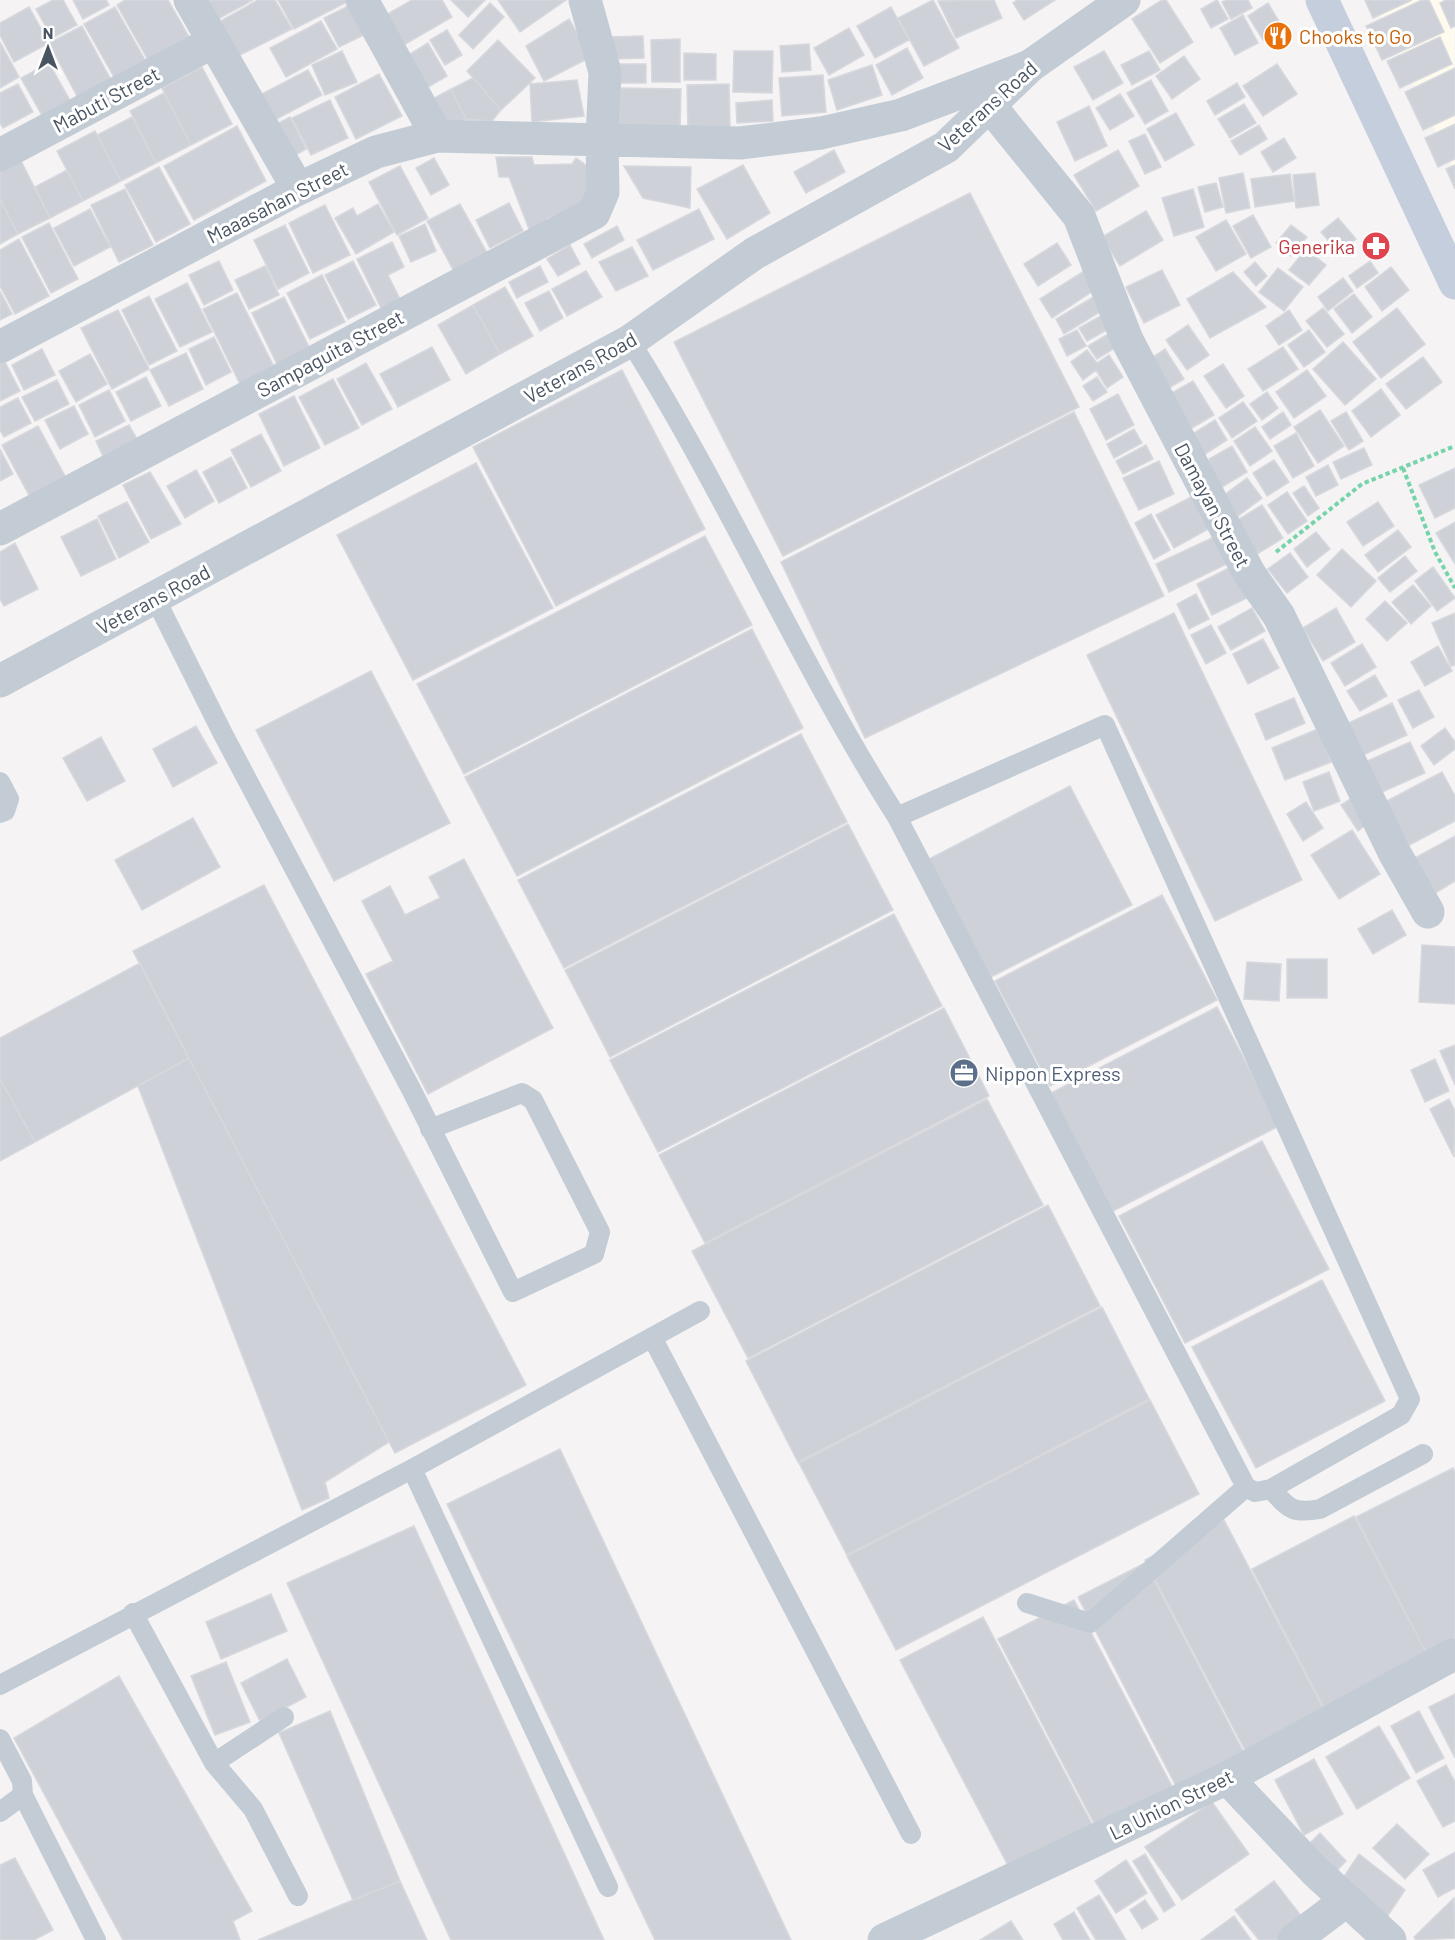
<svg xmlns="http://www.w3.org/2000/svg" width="1455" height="1940" viewBox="0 0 1455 1940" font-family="Barlow,sans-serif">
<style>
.commercial{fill:#fefaee}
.building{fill:#cfd1d8;stroke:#d6d8de;stroke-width:1.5}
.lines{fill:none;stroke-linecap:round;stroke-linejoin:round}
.path{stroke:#76d4ab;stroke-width:4;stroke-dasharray:4.5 3;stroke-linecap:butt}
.service{stroke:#c3ccd5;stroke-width:20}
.minor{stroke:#c3ccd5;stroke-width:33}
.tertiary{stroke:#c3ccd5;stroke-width:33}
.secondary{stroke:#c5cedc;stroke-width:33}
.labels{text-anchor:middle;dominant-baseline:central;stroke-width:6;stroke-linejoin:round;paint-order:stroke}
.food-label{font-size:20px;fill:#c56008;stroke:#fff;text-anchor:start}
.street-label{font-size:20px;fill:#495462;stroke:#fff}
.health-label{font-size:20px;fill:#be3a42;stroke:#fff;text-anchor:end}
.service-label{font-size:20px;fill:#4e5e75;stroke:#fff;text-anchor:start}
</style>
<rect width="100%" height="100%" fill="#f5f3f3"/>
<path class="commercial" d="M1373 0H1454L1455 172Z"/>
<path class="building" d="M53 0H63L77 25 52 38 36 9Z
M73 0H106L109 5 83 19Z
M125 0H168L189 37 148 60 117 5Z
M209 0H253L218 19Z
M258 0H275L292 29 234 58 217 23Z
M278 0H348L349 1 294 29Z
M412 0H442L452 17 402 46 384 16Z
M451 0H485L468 17Z
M498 0H566L520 32Z
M933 0 959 48 924 66 898 18Z
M994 0 1002 18 956 38 938 1Z
M1017 0H1055L1024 20 1013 3Z
M1162 0H1166L1193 42 1160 63 1132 19Z
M1217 0 1228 19 1211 28 1201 9Z
M1227 0H1248L1252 8 1231 19 1222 2Z
M1365 0H1412L1373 18Z
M1422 0H1429L1444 32 1382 60 1366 26Z
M1446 0H1455V26L1451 28 1440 3Z
M490 3 504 17 473 49 459 35Z
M1268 3 1283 28 1263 40 1248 16Z
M350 5 366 34 339 47 324 18Z
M29 7 49 43 14 62 0 35V23Z
M115 7 145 60 114 77 84 24Z
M891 7 909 40 875 58 857 26Z
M1243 15 1258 43 1235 55 1220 28Z
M569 19 591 57 544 81 526 46Z
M321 21 337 49 286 77 270 48Z
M82 26 111 80 78 98 49 43Z
M849 28 864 55 829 75 814 48Z
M447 30 462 55 445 65 430 40Z
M643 36 644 58 612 59 611 37Z
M1440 37 1452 64 1400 88 1387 61Z
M680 39V82H652L651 40Z
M498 40 535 78 501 110 467 71Z
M0 42 19 77 0 88Z
M428 43 447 76 425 89 405 57Z
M809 44 811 70 782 72 780 46Z
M907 48 923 78 892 95 876 65Z
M342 51 357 82 325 95 312 65Z
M734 51H773L772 93 733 92Z
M1104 51 1123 83 1093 100 1074 67Z
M1149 51 1160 70 1132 85 1121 65Z
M684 53 716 54V80H684Z
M1184 56 1200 79 1172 99 1156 76Z
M49 63 72 104 44 119 21 78Z
M616 64H646V83H616Z
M1277 64 1297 94 1263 116 1243 86Z
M872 65 882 95 837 110 828 80Z
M202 67 232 124 191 145 162 88Z
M1455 68V115L1423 130 1405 92Z
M308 70 322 95 271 122 256 97Z
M379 74 402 116 356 139 335 97Z
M823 75 826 112 782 116 779 78Z
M473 78 501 110 492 121 466 119 451 89Z
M577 80 584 116 532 122 530 84Z
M1151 80 1168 111 1145 124 1127 93Z
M1237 83 1245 97 1215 115 1207 101Z
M18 84 33 112 3 128 0 123V93Z
M729 84 730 128 688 129 687 85Z
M620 88 681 89 680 130 619 129Z
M451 89 466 119 448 126 427 102Z
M164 93 191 145 156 163 130 111Z
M1120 94 1134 116 1110 130 1096 108Z
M330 100 348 138 311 155 292 118Z
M772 100 773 121 737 123 736 103Z
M1244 104 1256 123 1230 138 1218 119Z
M1089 106 1107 146 1075 161 1057 122Z
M1176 113 1194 145 1165 161 1147 129Z
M132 117 156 163 121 181 97 135Z
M290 117 306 149 289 159 271 127Z
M1455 124V159L1438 167 1425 138Z
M1259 125 1267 139 1240 155 1231 141Z
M237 126 266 181 194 220 164 166Z
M95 131 121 181 83 201 57 151Z
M1145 134 1161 167 1145 174 1129 141Z
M1284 138 1296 158 1273 172 1261 152Z
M834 150 845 172 806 193 794 172Z
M1118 150 1139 186 1096 211 1074 175Z
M496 157H532L534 165 572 164 576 158 587 166 588 203 546 219 550 229 532 237 509 177H499Z
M434 158 449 185 431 195 416 168Z
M20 159 50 218 18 234 0 199V169Z
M743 165 770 213 727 239 697 189Z
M1455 165V189L1446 169Z
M400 166 428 218 397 235 369 182Z
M624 166 691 167 690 208 643 198Z
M159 167 190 224 156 242 125 185Z
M67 170 83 201 50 218 35 187Z
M1243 173 1250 208 1226 213 1219 178Z
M1315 173 1319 205 1296 208 1293 175Z
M1290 174 1294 201 1255 207 1251 179Z
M1216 183 1223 207 1205 212 1198 187Z
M125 189 153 245 119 262 91 205Z
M1193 189 1204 227 1174 236 1162 198Z
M970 193 1079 407 783 556 674 342Z
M0 200 18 234 0 244Z
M509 203 523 231 490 248 476 220Z
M378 204 394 232 356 254 335 218 353 208 357 216Z
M460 204 491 260 457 277 427 221Z
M325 205 350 255 313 273 289 223Z
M90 209 110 247 74 266 54 228Z
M699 209 714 239 653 270 637 240Z
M1146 211 1163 240 1120 266 1102 237Z
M1253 215 1271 247 1251 258 1233 226Z
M1338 218 1356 239 1339 253 1321 232Z
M1226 220 1246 254 1216 271 1196 237Z
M49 223 78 279 51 293 22 237Z
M425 224 436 251 411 262 399 236Z
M285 225 309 273 278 289 254 240Z
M1291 225 1307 237 1291 256 1276 243Z
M617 226 624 240 592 258 584 244Z
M19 239 49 296 15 314 0 286V250Z
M392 242 404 267 388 275 402 303 383 312 357 259Z
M1057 243 1071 265 1038 286 1024 264Z
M570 245 580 264 558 276 547 259Z
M632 247 648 276 616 291 599 262Z
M1306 249 1326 265 1309 285 1289 270Z
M219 261 233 290 204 305 189 275Z
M353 261 376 305 348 319 325 275Z
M1370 261 1378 273 1357 288 1349 276Z
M1255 262 1267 276 1256 286 1244 272Z
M265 266 279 295 249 309 235 280Z
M540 266 548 282 517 298 509 282Z
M1391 267 1409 290 1382 311 1365 287Z
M1278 268 1303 287 1284 311 1259 292Z
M1162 270 1180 305 1144 323 1126 287Z
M586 271 602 297 567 316 552 289Z
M1084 271 1096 289 1052 318 1040 299Z
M1233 272 1266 307 1210 338 1187 299Z
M322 275 345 322 310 339 287 293Z
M1343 278 1353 291 1328 311 1318 297Z
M187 283 212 332 180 347 155 299Z
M505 287 533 336 500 354 473 305Z
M0 291 12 314 0 320Z
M549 291 563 318 540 331 525 303Z
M237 293 275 369 241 386 203 309Z
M1354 294 1372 317 1352 333 1334 309Z
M149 296 177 351 149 365 122 310Z
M1095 296 1103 310 1064 334 1056 319Z
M284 297 311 351 278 366 252 313Z
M473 305 500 354 466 374 438 325Z
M1323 308 1344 334 1327 347 1306 321Z
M1397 308 1425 344 1381 378 1353 342Z
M118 310 149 369 112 389 81 328Z
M1289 310 1302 330 1279 345 1266 326Z
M1106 313 1114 326 1087 341 1079 328Z
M1188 325 1209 355 1187 370 1166 340Z
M1077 330 1086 346 1067 356 1059 339Z
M1309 330 1325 352 1304 367 1288 345Z
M1110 333 1118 346 1097 359 1088 346Z
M214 337 231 372 206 385 189 349Z
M1343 342 1376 379 1345 405 1313 369Z
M432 347 450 380 398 407 380 374Z
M1283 347 1298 369 1263 391 1248 369Z
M42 349 55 375 24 390 12 365Z
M1165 349 1184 379 1162 392 1144 363Z
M1087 350 1097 363 1109 355 1123 377 1107 388 1096 370 1083 380 1071 362Z
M186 353 203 389 169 406 150 370Z
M90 354 107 384 76 402 59 371Z
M1423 357 1442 382 1406 409 1386 384Z
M5 362 20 391 0 401V364Z
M366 363 392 409 362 425 337 379Z
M1223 364 1244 396 1226 408 1204 376Z
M622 370 705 529 556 606 473 447Z
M1307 370 1326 396 1294 418 1276 392Z
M146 377 161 406 131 421 116 392Z
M1097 377 1107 392 1093 401 1083 386Z
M333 379 359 428 325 445 299 397Z
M57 380 69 404 35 421 22 397Z
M1193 381 1214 415 1180 435 1159 400Z
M1381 389 1400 415 1371 437 1352 411Z
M109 390 125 421 95 437 79 405Z
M1267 392 1278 408 1262 420 1250 404Z
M1118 394 1134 425 1106 440 1090 409Z
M294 396 320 448 284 466 259 414Z
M18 398 31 423 4 437 0 430V407Z
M1243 402 1257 421 1232 438 1219 418Z
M74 406 88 434 60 449 45 420Z
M1320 410 1344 446 1318 463 1294 427Z
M1074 412 1164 596 865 738 781 562Z
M1283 412 1291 425 1270 439 1262 427Z
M1346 412 1363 441 1349 450 1331 421Z
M1215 420 1227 440 1199 458 1186 438Z
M129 425 137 439 103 456 96 441Z
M38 426 66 478 30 497 2 445Z
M1255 427 1272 451 1250 466 1234 441Z
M1134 429 1142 443 1114 458 1107 444Z
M1296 433 1314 466 1293 478 1274 446Z
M261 434 281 471 251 487 231 450Z
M1146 445 1153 459 1123 474 1116 461Z
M1232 446 1247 472 1217 490 1209 459Z
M1364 448 1372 465 1341 479 1333 462Z
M0 449 13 474 0 481Z
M231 457 247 488 219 503 203 472Z
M1274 460 1289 482 1267 496 1253 473Z
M1159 461 1174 494 1139 510 1123 478Z
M476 463 553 608 413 680 337 535Z
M1328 465 1338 485 1316 496 1306 477Z
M1455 468V508L1435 518 1419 485Z
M196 470 214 501 185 518 167 486Z
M150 472 181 524 151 539 123 485Z
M1247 478 1262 498 1238 516 1223 496Z
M1304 486 1319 508 1308 516 1293 493Z
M1287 492 1307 521 1288 534 1268 505Z
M1195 495 1212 527 1174 548 1156 515Z
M127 502 149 542 119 558 98 516Z
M1378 502 1394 526 1363 546 1347 522Z
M1262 505 1283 538 1257 554 1236 521Z
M1151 514 1170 550 1154 559 1135 523Z
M97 519 116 559 81 576 61 537Z
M1455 522V564L1436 533Z
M1398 530 1411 547 1378 572 1365 555Z
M1316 532 1330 549 1307 567 1294 549Z
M705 536 752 625 464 774 417 684Z
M1214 537 1227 564 1169 592 1156 564Z
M15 543 38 589 4 606 0 599V552Z
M1342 549 1376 581 1351 607 1317 575Z
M1290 553 1308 577 1287 593 1268 569Z
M1405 556 1417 571 1390 592 1378 578Z
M1233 566 1249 597 1212 615 1197 584Z
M1433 567 1455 598 1437 611 1415 581Z
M1413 585 1431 606 1411 624 1392 602Z
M1196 594 1209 619 1189 629 1177 604Z
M1385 601 1407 623 1387 641 1366 619Z
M1252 608 1265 631 1231 650 1218 627Z
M1336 608 1355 642 1323 661 1303 628Z
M1174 613 1302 880 1215 921 1087 655Z
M1455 613V665L1451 666 1432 623Z
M1211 625 1226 653 1206 664 1191 635Z
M752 629 803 728 517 876 465 777Z
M1263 639 1279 668 1248 684 1233 654Z
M1362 644 1376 667 1345 686 1331 663Z
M1438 646 1452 671 1425 686 1411 662Z
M371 671 450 823 334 881 256 730Z
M1375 675 1387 696 1360 711 1347 691Z
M1419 690 1434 717 1413 728 1398 700Z
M1294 698 1305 723 1266 740 1255 714Z
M1392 703 1407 735 1361 756 1346 724Z
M196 726 217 763 173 787 153 749Z
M1445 728 1455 742V749L1434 765 1421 746Z
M1318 729 1331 762 1285 780 1272 748Z
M801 734 847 822 564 968 518 880Z
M101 737 125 781 87 801 63 758Z
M1410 742 1425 773 1382 792 1367 761Z
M1329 772 1340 801 1314 811 1303 782Z
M1442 772 1455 796V821L1402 849 1379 805Z
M1070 786 1132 905 991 977 929 859Z
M1361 792 1373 819 1358 831 1341 805Z
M1306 802 1323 828 1303 841 1287 814Z
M193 818 220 867 142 910 115 860Z
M848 824 893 910 610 1057 565 970Z
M1352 830 1380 874 1339 899 1311 855Z
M1455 836V881L1432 895 1411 860Z
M464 859 553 1028 428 1094 366 974 393 961 362 901 390 886 405 915 440 898 429 877Z
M264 885 526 1385 395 1453 133 951Z
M1162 895 1217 1000 1050 1086 995 981Z
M1392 910 1406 935 1373 954 1358 929Z
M894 914 942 1006 658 1152 610 1060Z
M1422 945 1455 947V1004L1419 1002Z
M1287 959H1327V998H1287Z
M1247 962 1281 964 1279 1001 1244 999Z
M140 963 189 1058 35 1142 0 1079V1038Z
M1217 1007 1279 1126 1113 1211 1051 1093Z
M944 1008 989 1096 705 1243 659 1155Z
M1455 1045V1085L1440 1051Z
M189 1058 389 1442 325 1482 329 1498 302 1510 138 1086Z
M1435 1059 1449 1091 1425 1102 1411 1070Z
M0 1079 35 1142 0 1161Z
M987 1099 1043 1205 748 1358 692 1251Z
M1449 1099 1455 1111 1454 1157 1430 1109Z
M1262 1141 1329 1269 1185 1343 1119 1216Z
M1048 1205 1100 1306 798 1462 746 1361Z
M1322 1280 1385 1401 1256 1468 1192 1347Z
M1102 1307 1149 1399 847 1555 799 1463Z
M1150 1400 1199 1494 896 1650 847 1556Z
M560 1449 791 1940H655L447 1504Z
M1453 1468 1455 1472V1644L1429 1658 1356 1517Z
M1354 1516 1429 1658 1326 1711 1252 1569Z
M1224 1520 1325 1712 1246 1752 1145 1560Z
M414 1526 604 1940H451L287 1583Z
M1145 1563 1244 1753 1177 1788 1078 1597Z
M271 1594 287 1631 221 1659 206 1622Z
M1074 1600 1175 1792 1098 1831 998 1639Z
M983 1617 1096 1832 1013 1875 900 1660Z
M287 1659 306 1697 260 1721 241 1683Z
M226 1662 250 1722 215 1735 191 1676Z
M119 1676 252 1911 233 1921 240 1940H123L14 1738Z
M1455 1694V1758L1429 1707Z
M330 1711 400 1881 353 1900 279 1733Z
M1419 1711 1444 1758 1416 1773 1391 1726Z
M1379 1726 1410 1778 1357 1809 1326 1757Z
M1314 1759 1343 1814 1304 1835 1275 1780Z
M1446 1765 1455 1782V1821L1443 1827 1417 1781Z
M1212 1802 1249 1854 1182 1900 1145 1847Z
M1397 1824 1429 1854 1405 1879 1373 1848Z
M1320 1833 1346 1861 1330 1878 1304 1849Z
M1455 1852V1888L1438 1897 1423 1870Z
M1145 1854 1175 1905 1164 1912 1133 1861Z
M1359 1854 1405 1890 1383 1923 1337 1887Z
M15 1858 53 1930 34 1940H0V1865Z
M1126 1860 1147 1893 1116 1913 1095 1881Z
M400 1881 427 1940H258L353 1900Z
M1274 1881 1306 1922 1282 1940H1259L1235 1910Z
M1099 1895 1126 1940H1096L1077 1908Z
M1454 1898 1455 1938 1416 1940 1414 1937Z
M1145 1900 1158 1919 1142 1929 1130 1910Z
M1074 1912 1090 1940H1063L1054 1924Z
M1234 1916 1251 1940H1201Z
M1011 1921 1023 1940H980Z"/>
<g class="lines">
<path class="path" d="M1403 468 1435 552 1455 588
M1276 552 1362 484 1455 446"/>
<path class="service" d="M630 341C727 495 799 663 897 817L1246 1487 1255 1492 1271 1489 1401 1415 1410 1399 1105 725 897 817
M155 598 223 734 411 1089 513 1292 594 1254 600 1232 533 1100 522 1093 430 1129
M0 782 9 799 5 811 0 813
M652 1337 911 1834
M412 1469 608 1887
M1271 1489C1289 1509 1292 1514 1320 1509L1423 1454
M1027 1603 1090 1623 1246 1487
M133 1613 214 1763 253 1809 298 1896
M0 1685 412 1469 700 1311
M0 1739 22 1781 23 1795 0 1812
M214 1763 284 1717
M23 1795 96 1940"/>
<path class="minor" d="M190 0 298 189
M362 0 437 136
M990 106 1079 216 1127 340 1249 573 1279 616 1394 852 1428 912
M0 155 213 42
M0 347 298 189 376 152 437 136 740 143 821 133 901 115 1030 66
M0 529 594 213 603 192 602 140 605 72 585 0
M1227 1778 1315 1871 1390 1940
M884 1940 1227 1778 1452 1655
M1294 1940 1347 1900"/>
<path class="tertiary" d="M0 681 630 341 755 253 946 147 1030 66 1124 0"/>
<path class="secondary" d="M1322 0 1455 283"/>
</g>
<defs>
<g id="restaurant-disc" transform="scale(1.5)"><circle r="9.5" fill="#e8710a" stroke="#fff"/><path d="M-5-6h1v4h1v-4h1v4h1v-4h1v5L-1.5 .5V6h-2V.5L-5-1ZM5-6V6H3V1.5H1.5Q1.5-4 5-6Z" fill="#fff"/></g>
<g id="pharmacy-disc" transform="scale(1.5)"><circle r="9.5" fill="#e0444e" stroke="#fff"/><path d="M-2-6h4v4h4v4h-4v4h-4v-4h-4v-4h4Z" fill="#fff"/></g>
<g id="office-disc" transform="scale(1.5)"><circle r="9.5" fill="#5c6f8a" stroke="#fff"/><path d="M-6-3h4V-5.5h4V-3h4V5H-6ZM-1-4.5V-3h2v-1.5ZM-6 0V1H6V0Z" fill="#fff"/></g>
</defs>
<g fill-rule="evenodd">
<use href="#restaurant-disc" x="1278" y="36"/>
<use href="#pharmacy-disc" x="1376" y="246"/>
<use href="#office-disc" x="964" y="1073"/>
</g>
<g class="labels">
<g class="food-label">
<text x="1299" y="36">Chooks to Go</text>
</g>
<g class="street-label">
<text transform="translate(106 99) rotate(-28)">Mabuti Street</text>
<text transform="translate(987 106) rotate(-42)">Veterans Road</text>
<text transform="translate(277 202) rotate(-27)">Maaasahan Street</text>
<text transform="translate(330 353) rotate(-28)">Sampaguita Street</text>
<text transform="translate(580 367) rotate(-29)">Veterans Road</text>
<text transform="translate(1213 505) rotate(62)">Damayan Street</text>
<text transform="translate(153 599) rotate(-28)">Veterans Road</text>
<text transform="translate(1171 1804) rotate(-26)">La Union Street</text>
</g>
<g class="health-label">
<text x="1355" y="246">Generika</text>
</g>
<g class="service-label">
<text x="985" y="1073">Nippon Express</text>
</g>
</g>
<g transform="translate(48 48)" stroke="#ffffff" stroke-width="4.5" paint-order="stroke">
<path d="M0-4.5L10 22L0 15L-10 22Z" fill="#495462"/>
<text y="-9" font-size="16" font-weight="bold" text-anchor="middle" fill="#495462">N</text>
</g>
</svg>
